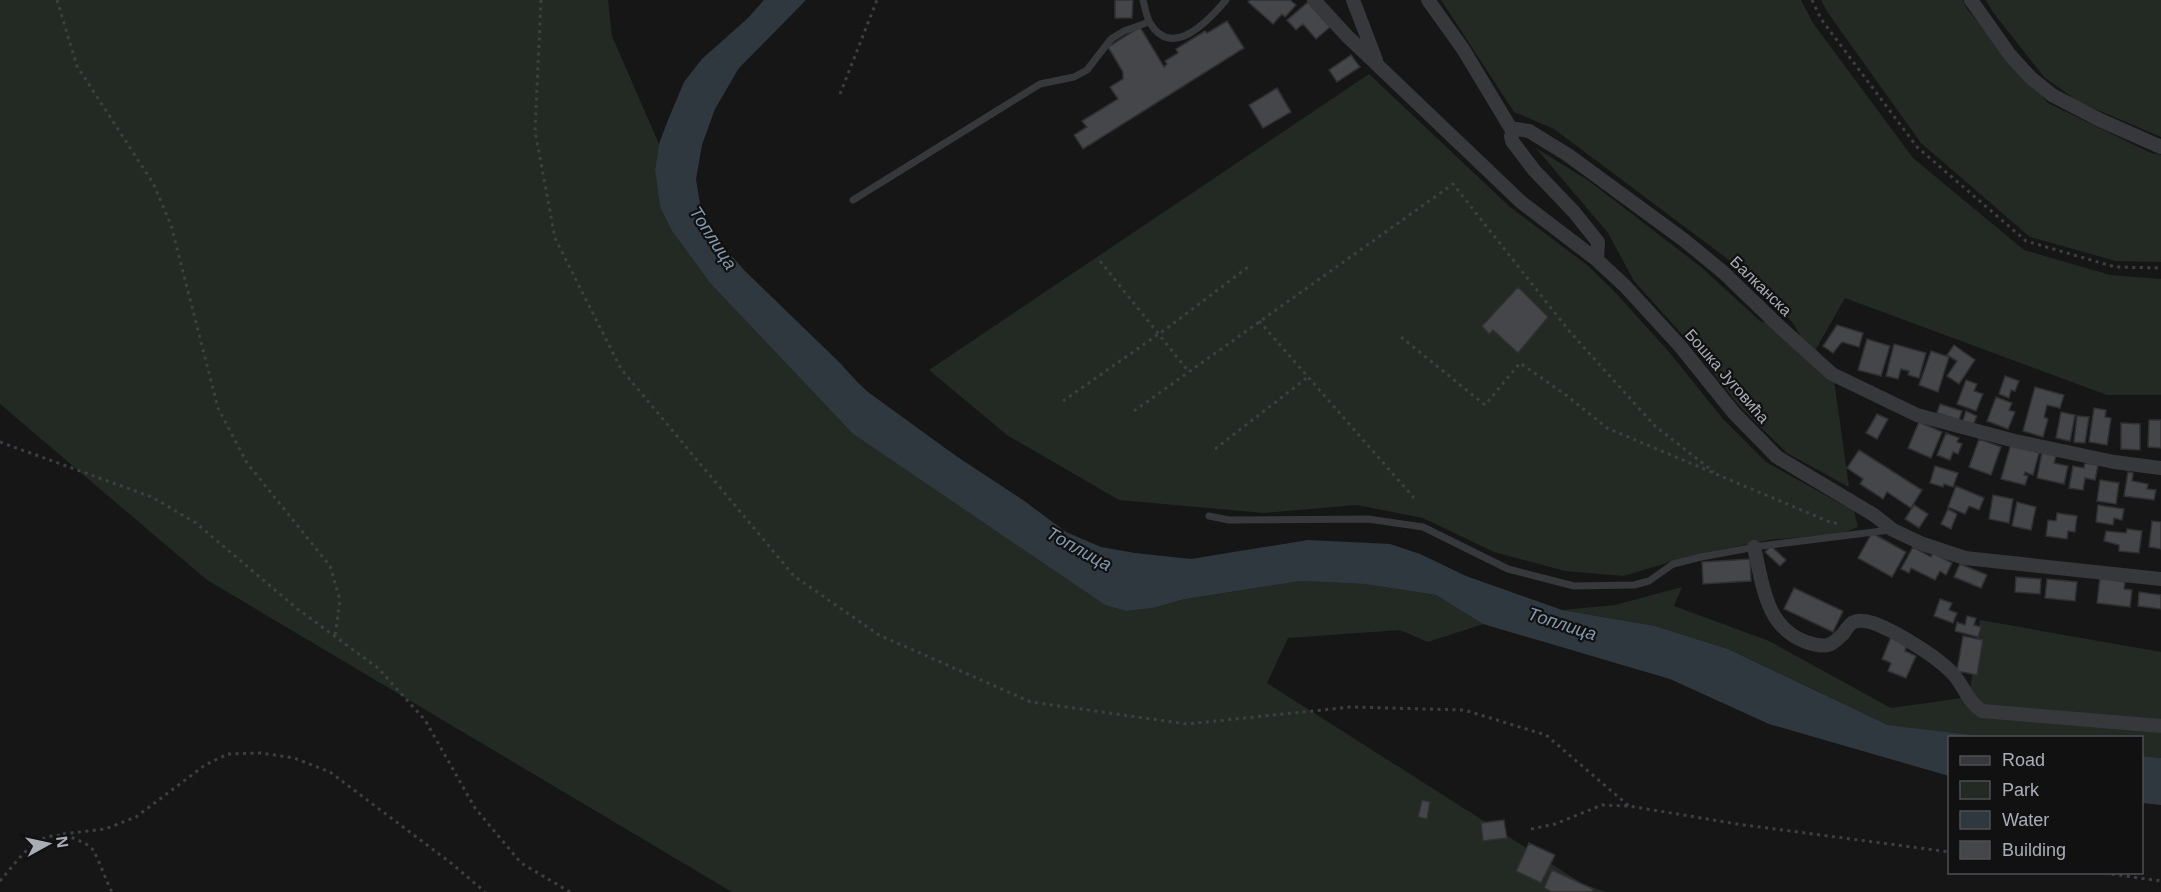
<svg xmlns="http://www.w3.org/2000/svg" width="2161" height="892" viewBox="0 0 2161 892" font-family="Helvetica,sans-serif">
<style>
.green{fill:#222a23}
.water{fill:#30383f;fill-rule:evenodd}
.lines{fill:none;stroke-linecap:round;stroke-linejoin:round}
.river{stroke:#30383f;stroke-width:28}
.building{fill:#45464a;stroke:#303033;stroke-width:1.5}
.path{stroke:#3d3f43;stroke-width:3;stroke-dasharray:3 4.5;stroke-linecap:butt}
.service{stroke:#37383c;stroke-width:7}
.minor{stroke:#37383c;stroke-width:14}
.labels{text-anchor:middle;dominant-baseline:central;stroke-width:4.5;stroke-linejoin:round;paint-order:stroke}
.street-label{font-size:16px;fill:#a9adb6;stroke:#111112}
.water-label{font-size:18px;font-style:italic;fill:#8498ad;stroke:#111112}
</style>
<rect width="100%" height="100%" fill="#161617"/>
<path class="green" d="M0 0H608L612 36 659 144 655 170 660 207 672 231 710 283 853 434 1105 605 1126 611 1153 608 1185 599 1301 581 1365 584 1436 595 1483 624 1428 642 1400 630 1288 638 1267 683 1583 884 1606 892H732L207 580 0 404Z
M1441 0H1801L1813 23 1913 158 2024 250 2110 275 2161 279V395H2107L1845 298 1812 356 1834 380 1849 487 1787 453 1740 407 1688 341 1634 281 1608 233 1536 148 1589 181 1701 267 1760 321 1780 327 1811 354 1793 323 1733 263 1554 129 1514 112Z
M1821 0H1963L1967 9 2048 103 2151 153 2161 155V262L2116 261 2030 237 1921 143 1828 13Z
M1986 0H2161V137L2079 102 2044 77 1992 11Z
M1369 74 1510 207 1587 265 1614 291 1669 352 1723 419 1766 462 1854 511 1858 527 1841 534 1768 540 1686 557 1624 576 1565 571 1494 552 1423 518 1357 505 1264 513 1119 500 1007 435 929 370Z
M1682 587 1674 606 1769 641 1891 708 1969 697 1980 620 2161 652V758L2142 756V738H1986L1888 725 1728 649 1655 626 1562 610 1615 605Z"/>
<path class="water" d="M764 0H806L739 68 715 109 702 145 696 179 701 210 713 235 745 271 840 363 877 404 1023 500 1066 532 1101 547 1135 553 1191 559 1308 540 1390 544 1420 554 1466 576 1562 610 1655 626 1728 649 1888 725 1986 737 1950 738 1949 776 1769 724 1670 679 1483 624 1436 595 1365 584 1301 581 1185 599 1153 608 1126 611 1105 605 853 434 710 283 672 231 660 207 655 170 659 144 668 120 684 82 702 59 748 18ZM873 411 955 463 971 477H962L906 448 870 416Z
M2142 756 2161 758V805L2142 803Z"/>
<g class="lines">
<path class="river" d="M842 387 858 402 990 498"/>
</g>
<path class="building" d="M1115 0H1133L1132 18H1115Z
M1250 0H1290L1296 5 1285 17 1282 14 1273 24 1248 2Z
M1308 2 1330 27 1316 39 1303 24 1296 30 1287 20Z
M1227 21 1244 48 1083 149 1074 135 1087 127 1082 121 1118 99 1110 87 1123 79V72L1108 47 1140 27 1164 67 1167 64 1165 61 1178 53 1176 49 1205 31 1207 33Z
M1351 55 1360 67 1337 82 1329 70Z
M1277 88 1291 112 1263 128 1249 105Z
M1518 287 1548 317 1518 353 1493 330 1489 334 1482 326Z
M1837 325 1863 333 1859 347 1842 342 1833 353 1823 346Z
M1867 339 1890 346 1881 376 1858 370Z
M1894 344 1926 353 1919 378 1908 375 1909 371 1901 369 1898 379 1886 376Z
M1954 345 1975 360 1959 384 1947 376 1957 361 1947 355Z
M1931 351 1949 357 1938 392 1919 385Z
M2005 376 2019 381 2015 391 2011 390 2009 398 1999 394Z
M1966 380 1977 384 1974 391 1983 394 1976 411 1957 404Z
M2035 387 2064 395 2060 408 2047 405 2044 417 2048 419 2043 437 2023 431Z
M1996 397 2012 403 2009 410 2015 412 2008 429 1987 421Z
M1940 404 1962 411 1959 420 1937 413Z
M2094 408 2106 410 2105 417 2111 418 2107 445 2089 442Z
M1966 411 1977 416 1972 427 1962 423Z
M2061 412 2075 415 2070 441 2056 438Z
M1877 414 1888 419 1877 439 1866 433Z
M2077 416 2089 417 2085 443 2074 442Z
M2149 420H2161V448L2148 447Z
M1919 422 1942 432 1931 458 1908 448Z
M2121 423 2140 424V450L2121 449Z
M1946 433 1959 438 1957 442 1962 444 1958 454 1953 452 1950 460 1937 455Z
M1979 439 2001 447 1991 475 1969 467Z
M2011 444 2039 453 2033 475 2025 472 2024 475 2028 476 2025 485 2001 479Z
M1859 450 1922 490 1911 508 1887 492 1883 499 1860 484 1863 479 1847 468Z
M2042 452 2056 455 2054 463 2068 466 2064 484 2037 478Z
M2085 463 2098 465 2095 480 2085 478 2083 490 2069 488 2073 466 2084 468Z
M1935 466 1958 473 1953 487 1944 484 1943 487 1930 483Z
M2128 472 2133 473 2132 481 2148 484 2147 489 2156 490 2154 500 2124 496Z
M2100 480 2119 483 2116 504 2097 501Z
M1956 486 1984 498 1979 510 1969 506 1965 514 1948 507Z
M1993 495 2013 499 2009 523 1989 519Z
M2017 502 2036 507 2031 530 2012 526Z
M1914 505 1928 514 1919 528 1905 519Z
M2098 505 2124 509 2122 520 2114 518 2113 525 2096 522Z
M1948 509 1957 514 1951 529 1941 524Z
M2057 513 2077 516 2075 532 2068 531 2067 539 2046 536 2048 520 2056 521Z
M2152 521 2161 522V549L2149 547Z
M2127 529 2142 531 2139 553 2119 551V545L2104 541 2106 531 2126 533Z
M1872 533 1906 552 1892 577 1858 558Z
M1771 546 1786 560 1780 566 1765 552Z
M1913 547 1931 557 1933 553 1952 563 1946 575 1940 571 1935 580 1911 568 1909 573 1901 569Z
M1750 559 1751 581 1703 584 1702 562Z
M1960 564 1987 575 1981 588 1954 577Z
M2016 577 2041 579 2040 594 2015 592Z
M2100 578 2125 582 2124 589 2132 590 2130 607 2097 603Z
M2047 579 2077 582 2075 601 2045 598Z
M1794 588 1843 611 1833 632 1784 609Z
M2139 592 2161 595V609L2138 606Z
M1940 599 1952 603 1949 610 1957 613 1953 623 1934 616Z
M1967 616 1976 618 1974 625 1981 627 1978 637 1955 631 1957 622 1965 625Z
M1963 636 1983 640 1977 675 1957 671Z
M1891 637 1907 644 1905 651 1916 656 1906 678 1888 671 1891 663 1882 659Z
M1422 800 1430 802 1427 819 1418 817Z
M1504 820 1507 838 1483 841 1481 823Z
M1529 843 1555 855 1541 883 1516 871Z
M1552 870 1593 889 1592 892H1552L1544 888Z"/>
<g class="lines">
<path class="path" d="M57 0 77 66 153 183 171 225 218 408 247 463 330 566 340 600 335 636
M541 0 535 131 555 238 621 369 794 576 879 635 1031 702 1187 724 1351 707 1464 710 1546 735 1629 806
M1812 0 1821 19 1917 147 2026 241 2115 267 2161 268
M840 94 877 0
M1100 261 1189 372
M1259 321 1414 498
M1401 337 1485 405 1520 363 1566 395 1607 428 1832 523H1840
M1063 401 1170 326 1248 267
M1134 411 1453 184 1570 332 1655 426 1714 472
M0 442 152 497 196 523 295 607 378 668 425 720 475 808 521 863 570 892
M1215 449 1308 377
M1531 829 1555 824 1602 805 1629 806 1737 824 1950 852
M63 834 105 829 136 817 205 765 228 754 261 753 294 758 330 772 451 863 485 892
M2097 872 2161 881
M0 881C20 858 39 826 73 838 80 841 89 844 93 850 100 862 105 879 112 892"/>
<path class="service" d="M1143 0C1145 7 1146 16 1150 23 1172 61 1210 19 1226 0
M853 200 1040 84 1074 77 1087 70 1111 39 1124 31 1149 22
M1209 516 1229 520 1368 519 1423 527 1508 569 1574 586 1634 585 1649 581 1673 564 1701 557 1761 546 1890 530"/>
<path class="minor" d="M1314 0 1347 36 1521 202 1597 260 1625 286 1680 346 1734 413 1777 457 1874 515 1893 530 1923 544 1965 558 2161 579
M1353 0 1376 60
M1428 0 1463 49 1513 132
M1971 0 2010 55 2031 78 2052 95 2100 120 2161 147
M1597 260 1598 242 1574 212 1534 170 1512 141 1511 136 1516 129 1529 131 1568 155 1684 240 1723 272 1780 327 1832 374 1917 415 2015 441 2114 462 2161 468
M1754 547C1763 584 1765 627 1806 642 1813 644 1820 647 1828 645 1835 643 1838 638 1843 634 1845 631 1848 626 1852 623 1863 616 1884 627 1895 633 1913 643 1941 660 1954 675 1965 688 1968 702 1982 711L2161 726"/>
</g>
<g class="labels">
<g class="street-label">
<text transform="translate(1761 286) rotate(44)">Балканска</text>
<text transform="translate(1727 376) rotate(49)">Бошка Југовића</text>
</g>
<g class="water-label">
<text transform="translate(713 238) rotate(57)">Топлица</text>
<text transform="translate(1079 549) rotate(29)">Топлица</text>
<text transform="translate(1562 624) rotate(18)">Топлица</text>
</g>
</g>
<rect x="1948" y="736" width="195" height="138" fill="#111112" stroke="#4e4f54" stroke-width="1.5"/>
<rect x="1960" y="756" width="30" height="9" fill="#37383c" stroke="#4e4f54" stroke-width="1.5"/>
<text x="2002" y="766" font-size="18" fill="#a9adb6">Road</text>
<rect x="1960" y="781" width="30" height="18" fill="#222a23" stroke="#4e4f54" stroke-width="1.5"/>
<text x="2002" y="796" font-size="18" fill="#a9adb6">Park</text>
<rect x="1960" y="811" width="30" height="18" fill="#30383f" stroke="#4e4f54" stroke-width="1.5"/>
<text x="2002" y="826" font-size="18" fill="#a9adb6">Water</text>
<rect x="1960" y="841" width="30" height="18" fill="#45464a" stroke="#4e4f54" stroke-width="1.5"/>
<text x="2002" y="856" font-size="18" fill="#a9adb6">Building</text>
<g transform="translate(48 844) rotate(82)" stroke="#111112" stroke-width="4.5" paint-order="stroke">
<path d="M0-4.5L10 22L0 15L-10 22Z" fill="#a9adb6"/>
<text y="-9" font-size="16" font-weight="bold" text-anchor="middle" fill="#a9adb6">N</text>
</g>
</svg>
